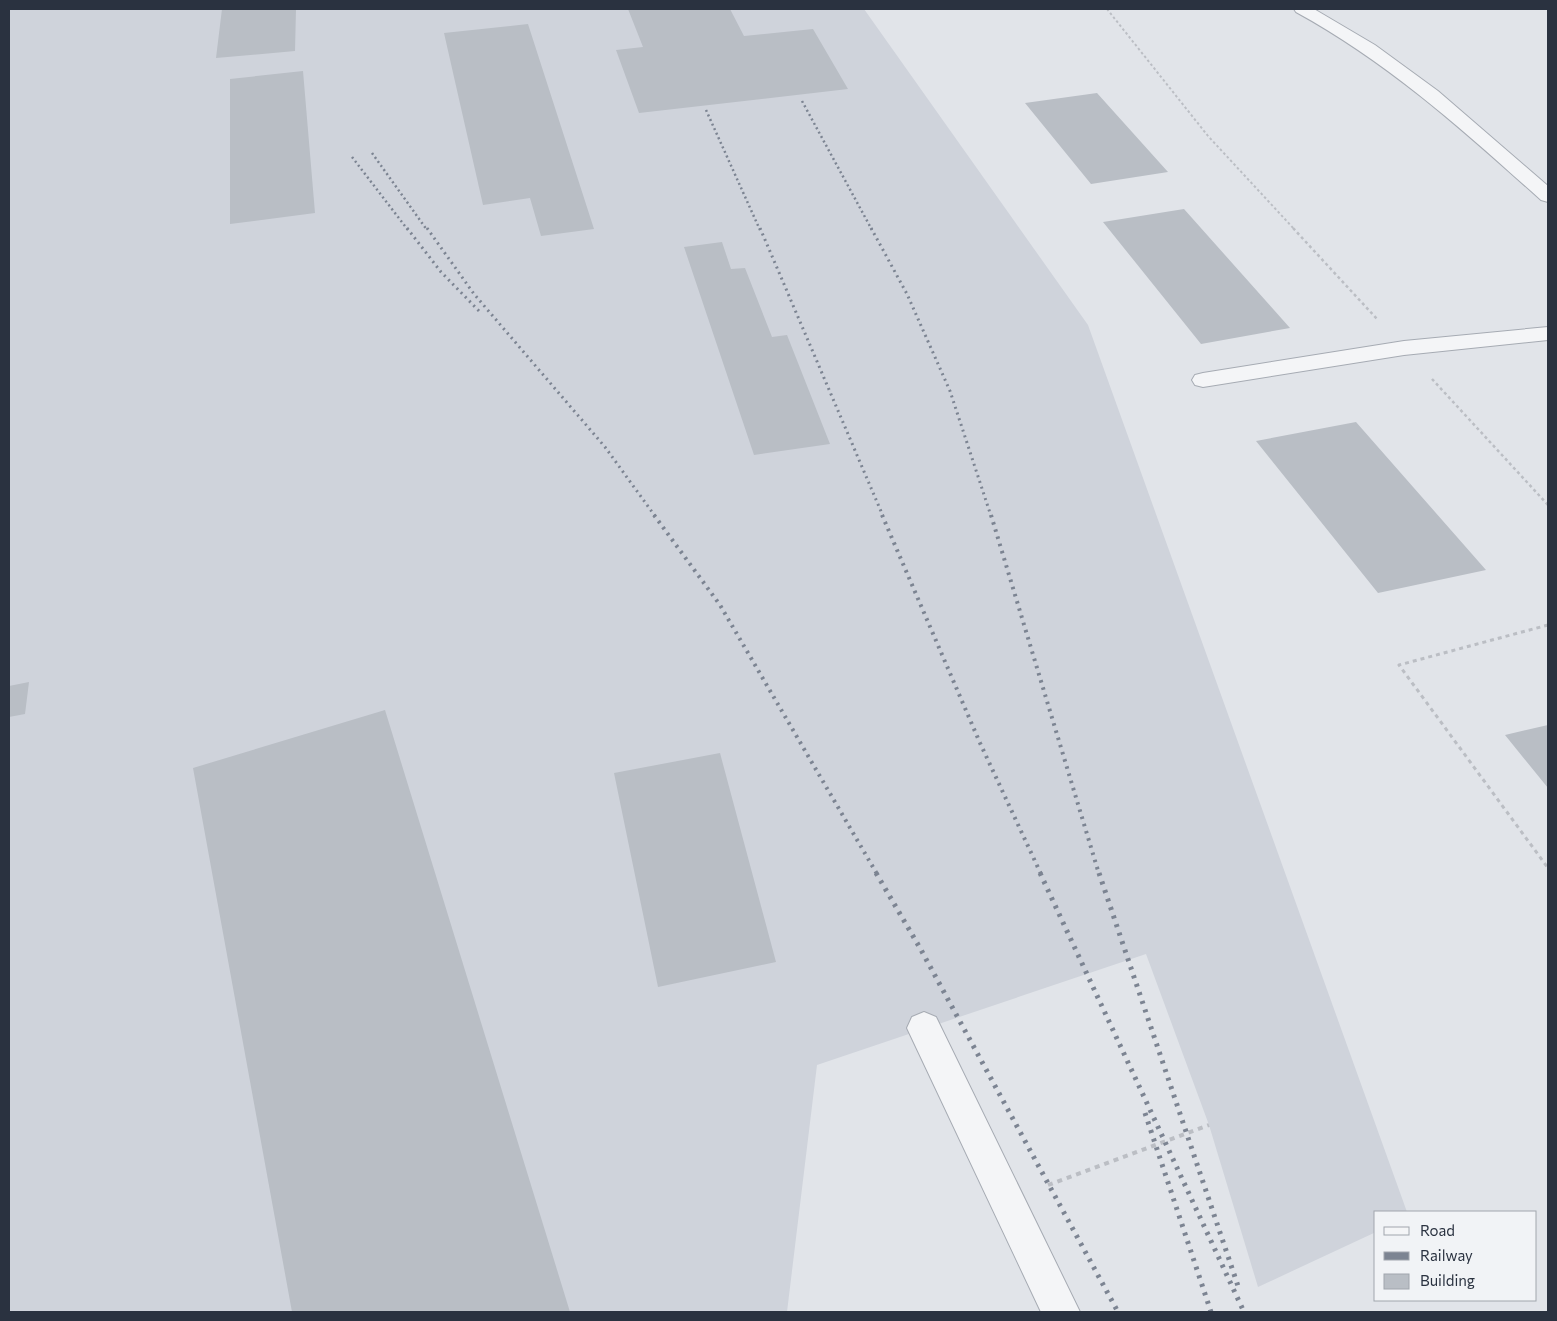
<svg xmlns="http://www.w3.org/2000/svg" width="1557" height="1321" viewBox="0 0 1557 1321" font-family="Commissioner,sans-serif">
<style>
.built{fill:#cfd3db}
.building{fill:#b9bec5}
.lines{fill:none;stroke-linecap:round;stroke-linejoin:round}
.minor-casing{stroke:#a6abb3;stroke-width:2}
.path-far3{stroke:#bbbec4;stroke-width:2;stroke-dasharray:2.5 2.5;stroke-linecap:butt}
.path-far2{stroke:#bbbec4;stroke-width:2.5;stroke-dasharray:3 3;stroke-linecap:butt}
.path-far1{stroke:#bbbec4;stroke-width:3;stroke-dasharray:4 4;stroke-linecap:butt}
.path{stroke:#bbbec4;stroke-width:4;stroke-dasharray:5 5;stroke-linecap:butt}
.minor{fill:#f4f5f7;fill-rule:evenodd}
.rail-far3{stroke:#7c8492;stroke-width:2.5;stroke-dasharray:2 3;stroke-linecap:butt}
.rail-far2{stroke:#7c8492;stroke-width:3;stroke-dasharray:2 4;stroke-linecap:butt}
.rail-far1{stroke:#7c8492;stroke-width:4;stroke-dasharray:2.5 5;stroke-linecap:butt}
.rail{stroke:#7c8492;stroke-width:5;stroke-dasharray:3 6;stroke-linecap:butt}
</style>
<rect width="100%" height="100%" fill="#e1e4e9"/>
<path class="built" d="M9 9H864L1088 325 1407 1212H1376V1232L1258 1287 1209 1125 1146 954 817 1065 787 1312H9Z"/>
<path class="building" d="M222 9H296L295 51 216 58Z
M628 9H730L744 36 813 29 848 89 639 113 616 50 643 47Z
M528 24 594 229 541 236 530 198 483 205 444 33Z
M303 71 315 213 230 224V79Z
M1097 93 1168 172 1091 184 1025 103Z
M1184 209 1290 328 1201 344 1103 222Z
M722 242 731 269 745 268 772 337 787 335 830 444 754 455 684 247Z
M1356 422 1486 570 1378 593 1256 441Z
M29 682 25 714 9 717V686Z
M385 710 570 1312H292L193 768Z
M1548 725V788L1505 735Z
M720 753 776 962 658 987 614 773Z"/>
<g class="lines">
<g class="minor-casing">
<path id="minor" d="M1294 9H1314L1375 45 1438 91 1548 186V202L1541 200C1463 130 1389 63 1296 12Z
M1548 327V340L1404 355 1203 387 1195 385 1192 380 1195 375 1203 373 1404 341Z
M924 1012 936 1017 1080 1312H1041L907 1028 912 1017Z"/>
</g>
<path class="path-far3" d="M1107 9 1208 136 1295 230"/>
<path class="path-far2" d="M1293 228 1377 319
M1432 379 1548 505"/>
<path class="path-far1" d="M1548 625 1399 665 1548 868"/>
<path class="path" d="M1048 1185 1209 1125"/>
<use href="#minor" class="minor"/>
<path class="rail-far3" d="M802 101 872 230
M706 110 760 230
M372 153 427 230
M352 157 408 230"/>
<path class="rail-far2" d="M407 228 441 272 481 313
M427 228 474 294 605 447 655 516
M760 228 883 516
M871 228 907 294 950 391 991 516"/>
<path class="rail-far1" d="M654 515 720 605 877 874
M882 515 980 743 1041 874
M991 515 1099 874"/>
<path class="rail" d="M876 873 920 948 1118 1312
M1040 873 1244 1312
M1099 873 1238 1286
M1145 1113 1211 1312"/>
</g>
<rect width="1557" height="1321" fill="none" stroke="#2a3240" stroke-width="20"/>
<rect x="1374" y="1211" width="162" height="90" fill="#f1f3f6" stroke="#a1a6ad"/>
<rect x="1384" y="1227" width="25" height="8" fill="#f4f5f7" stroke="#a1a6ad"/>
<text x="1420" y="1236" font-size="15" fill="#2a3240">Road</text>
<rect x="1384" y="1252" width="25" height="8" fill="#7c8492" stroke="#a1a6ad"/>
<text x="1420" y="1261" font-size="15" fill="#2a3240">Railway</text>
<rect x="1384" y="1274" width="25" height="15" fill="#b9bec5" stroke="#a1a6ad"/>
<text x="1420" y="1286" font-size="15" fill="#2a3240">Building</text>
</svg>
